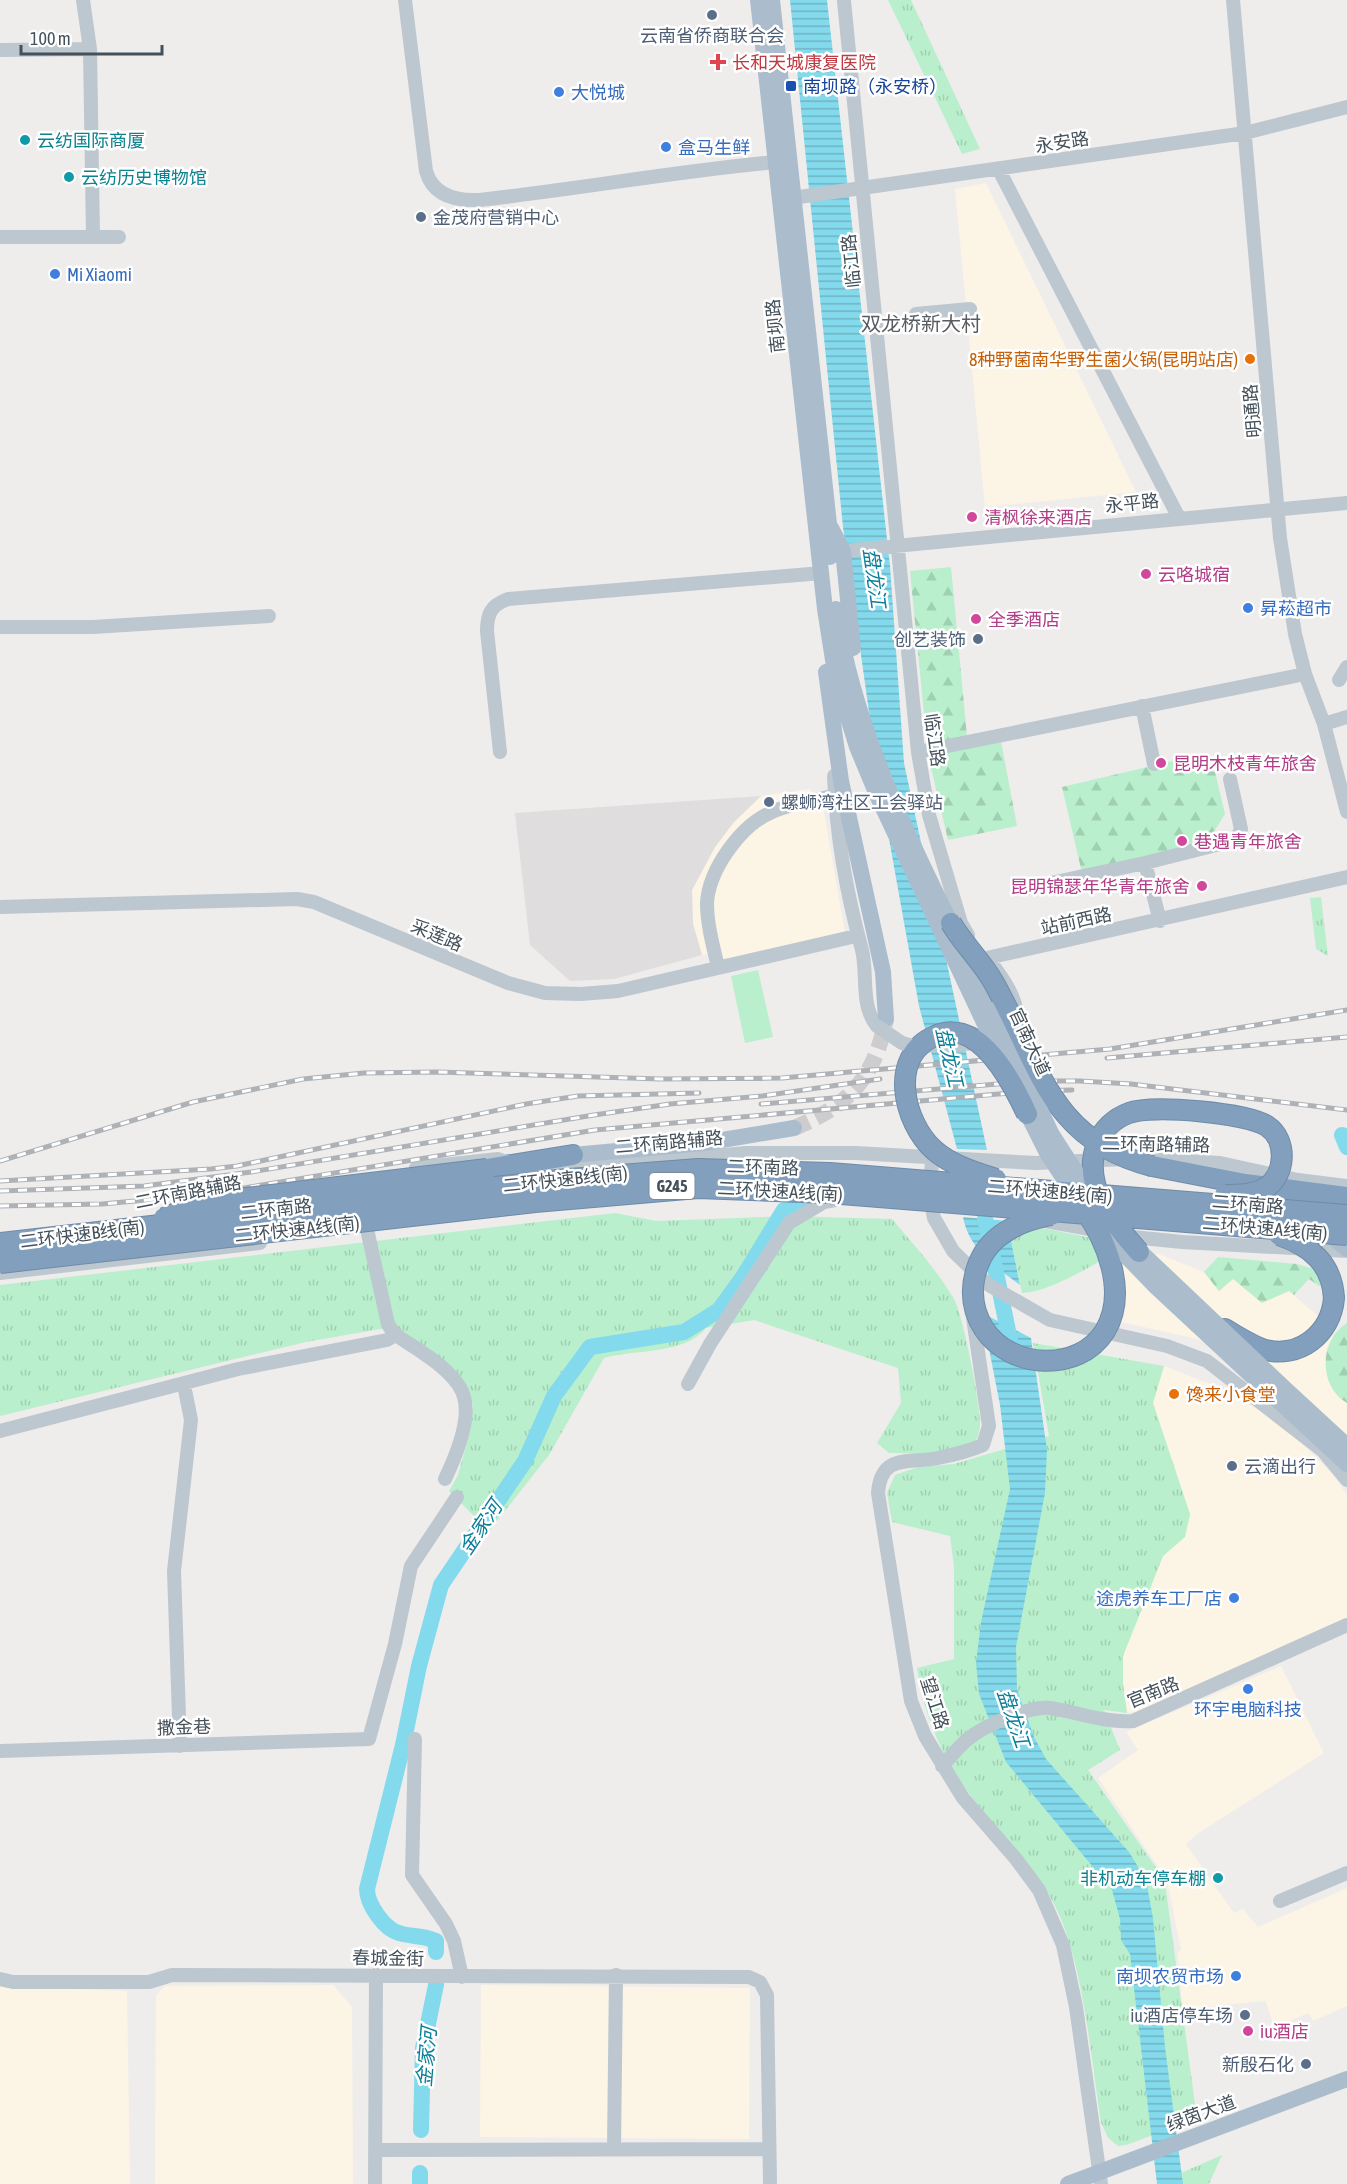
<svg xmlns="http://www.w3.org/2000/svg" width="1347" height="2184" viewBox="0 0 1347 2184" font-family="'Asap Condensed','Noto Sans SC',sans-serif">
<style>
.commercial{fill:#fcf4e4}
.education{fill:#e0ddde}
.forest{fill:url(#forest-firs)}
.park{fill:url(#park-tufts)}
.garden{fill:#b9efcc}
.water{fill:url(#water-rules)}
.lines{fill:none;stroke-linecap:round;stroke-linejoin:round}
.river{stroke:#84daed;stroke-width:16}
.major-tunnel{stroke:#cdcdcf;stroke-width:16;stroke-dasharray:16 8;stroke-linecap:butt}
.highway-casing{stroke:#6e8ba9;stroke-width:22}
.minor{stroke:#bcc7cf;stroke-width:14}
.major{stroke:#abbdcd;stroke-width:16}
.highway{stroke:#82a0bd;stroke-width:20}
.rail-casing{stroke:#aeb2b7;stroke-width:5}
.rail{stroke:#fff;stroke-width:3;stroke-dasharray:9;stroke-linecap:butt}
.highway-bridge-casing{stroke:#6e8ba9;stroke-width:22;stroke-linecap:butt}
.minor-bridge{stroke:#bcc7cf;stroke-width:14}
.major-bridge{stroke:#abbdcd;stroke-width:16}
.highway-bridge{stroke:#82a0bd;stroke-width:20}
.service-dot{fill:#5c6f8a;stroke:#fff;stroke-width:2}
.health-dot{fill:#e0444e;stroke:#fff;stroke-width:2}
.transit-dot{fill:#1a4fb4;stroke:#fff;stroke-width:2}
.shop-dot{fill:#3f7fe0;stroke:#fff;stroke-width:2}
.culture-dot{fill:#0f9aa8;stroke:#fff;stroke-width:2}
.food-dot{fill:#e8710a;stroke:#fff;stroke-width:2}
.hotel-dot{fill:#d1479c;stroke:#fff;stroke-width:2}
.labels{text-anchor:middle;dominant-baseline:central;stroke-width:5;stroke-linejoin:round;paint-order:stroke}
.shield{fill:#fff;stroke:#7c848c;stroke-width:1.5}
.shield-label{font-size:16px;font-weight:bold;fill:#44505a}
.service-label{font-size:18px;fill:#4e5e75;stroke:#fff;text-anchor:start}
.health-label{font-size:18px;fill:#be3a42;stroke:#fff;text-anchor:start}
.transit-label{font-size:18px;fill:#164399;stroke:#fff;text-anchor:start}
.shop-label{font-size:18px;fill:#366cbe;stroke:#fff;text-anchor:start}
.culture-label{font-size:18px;fill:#0d838f;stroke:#fff;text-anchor:start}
.street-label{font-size:18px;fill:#44505a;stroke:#fff}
.food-label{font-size:18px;fill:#c56008;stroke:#fff;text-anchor:end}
.hotel-label{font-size:18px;fill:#b23c85;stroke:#fff;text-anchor:start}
.neighbourhood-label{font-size:20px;fill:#595d62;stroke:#fff}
.water-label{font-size:20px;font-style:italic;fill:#0a7f99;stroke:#fff}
</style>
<defs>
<pattern id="forest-firs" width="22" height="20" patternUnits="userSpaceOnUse" patternTransform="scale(1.5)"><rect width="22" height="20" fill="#b9efcc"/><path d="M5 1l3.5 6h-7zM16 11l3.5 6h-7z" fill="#a0cfb1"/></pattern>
<pattern id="park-tufts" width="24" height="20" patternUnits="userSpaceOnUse" patternTransform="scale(1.5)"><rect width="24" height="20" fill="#b9efcc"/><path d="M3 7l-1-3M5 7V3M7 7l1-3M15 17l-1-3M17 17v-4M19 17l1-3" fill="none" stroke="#a0cfb1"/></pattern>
<pattern id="water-rules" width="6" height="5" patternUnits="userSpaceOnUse" patternTransform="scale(1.5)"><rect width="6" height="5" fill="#84daed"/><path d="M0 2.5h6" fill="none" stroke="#6eb3c3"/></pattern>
</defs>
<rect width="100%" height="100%" fill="#efecec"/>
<path class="commercial" d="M986 183 1136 492 985 507 955 189Z
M810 789 815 808 823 806 845 933 723 959 721 953 702 955 693 924 692 890 715 847 734 822 761 796Z
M1159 1254 1204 1272 1219 1291 1233 1279 1289 1291 1335 1331 1325 1353 1328 1381 1339 1398 1347 1403V1468L1210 1345 1197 1339 1117 1321 1118 1261Z
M1164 1366 1220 1388 1274 1419 1299 1440 1334 1476 1347 1495V1618L1141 1711 1127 1713 1123 1684V1656L1163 1556 1185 1537 1190 1514 1153 1403Z
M1281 1666 1324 1753 1197 1834 1186 1844 1234 1913 1243 1909 1258 1927 1347 1888V2006L1313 2021 1309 2013 1274 2027 1266 2001 1182 2009 1178 1952 1181 1950 1167 1880 1098 1778 1138 1750 1126 1732Z
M333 1985 352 2007 353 2184H155L156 1995 165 1986Z
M481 1985 750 1988 749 2139 480 2137Z
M0 1986 127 1991 130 2184H0Z"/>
<path class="education" d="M761 796 734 822 715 847 692 890 693 924 702 955 614 979 570 981 530 945 515 813Z"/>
<path class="forest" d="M951 567 968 747 1001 741 1017 826 948 840 928 755 910 571Z
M1173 761 1215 772 1225 814 1207 843 1082 873 1062 787Z
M1218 1257 1297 1264 1320 1271 1324 1284 1319 1286 1309 1279 1294 1295 1289 1291 1262 1303 1233 1279 1219 1291 1204 1272Z
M1347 1323V1403C1318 1386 1319 1340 1347 1323Z"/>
<path class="park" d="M888 0H911L980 149 962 154Z
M1321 897 1328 956 1316 949 1310 898Z
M615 1213 656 1221 788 1216 892 1219C914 1245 937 1270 954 1299 963 1315 981 1406 980 1425 979 1433 978 1441 971 1445 950 1456 912 1453 889 1453L877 1443 901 1403 898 1368 754 1320 706 1328C685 1355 635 1349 604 1358L549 1455 489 1531 449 1491 458 1475 470 1432 473 1404 460 1376 400 1331 380 1329 306 1342 0 1416V1285Z
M1007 1221 1092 1238 1115 1253C1090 1266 1050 1292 1022 1293Z
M1033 1343 1164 1366 1153 1403 1190 1514 1185 1537 1163 1556 1123 1656V1684L1127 1713 1104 1710 1120 1750 1088 1770 1155 1866 1166 1890 1197 2119 1126 2145 1118 2146 1108 2138 1101 2122C1091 2059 1083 1959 1054 1904 1033 1865 1001 1835 974 1800 943 1760 924 1717 917 1668L954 1659V1567L950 1536 892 1522 887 1493 895 1475 918 1467 954 1464 1049 1436Z
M1222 2155 1209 2184H1156Z"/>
<path class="garden" d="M758 970 773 1037 745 1043 731 976Z"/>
<path class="water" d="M790 0H827L890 566 904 763 987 1150 957 1149 919 1006 879 783 843 527Z
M963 1217 1007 1221 1020 1285C995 1267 969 1249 963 1217Z
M982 1313 1031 1338 1047 1450 1045 1493 1016 1647 1017 1689 1034 1737 1046 1759 1129 1852 1146 1880 1153 1918 1165 2047 1183 2184H1157L1130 1954 1121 1940 1120 1919 1112 1890 1006 1762 979 1694 976 1663 981 1622 1010 1489 1000 1405Z"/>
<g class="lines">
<path class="river" d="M1342 1135 1347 1147
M985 1219 1012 1350
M436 1952V1941C423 1935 411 1937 399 1933 384 1929 367 1904 367 1889L403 1745 419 1666 441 1585 525 1461 554 1396 590 1347 684 1332 719 1310 743 1277 784 1210 802 1201
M421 2130 423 2048 436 1985
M420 2173V2184"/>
<path class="major-tunnel" d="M794 1128C848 1106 875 1078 886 1019"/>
<g class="highway-casing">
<path id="highway" d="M1152 1166 1245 1184 1347 1197
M487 1169 573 1155
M1225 1329C1236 1336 1249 1344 1262 1349 1299 1360 1331 1334 1334 1298"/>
</g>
<path class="minor" d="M83 0 90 49 93 237
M405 0 426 171C433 196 456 201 479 200 579 189 677 171 776 162
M1233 0 1280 538 1295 634 1305 674 1324 724 1347 812
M844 1 918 752 929 815 961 923 968 935
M0 50 90 49
M999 170 1179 518
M785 199 1245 133 1347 107
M0 237H119
M916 314 970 309
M843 551 1347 503
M0 627H93L269 616
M1339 680 1347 667
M1142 706 1154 764
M1324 724 1347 717
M500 752 487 631C487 614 491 605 508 599L822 573
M918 752 1305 674
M834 776C836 834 847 895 862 950 868 974 860 1006 877 1026
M1145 863 1160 921
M1027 888 1145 863 1236 840 1241 829 1230 779
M0 907 297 899 314 902 508 983 545 993 581 994 618 991 856 936
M987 958 1347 877
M992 964C1003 979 1014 994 1017 1013
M718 967C713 946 707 924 707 903 709 869 741 825 772 812 791 803 815 801 835 795
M920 1046 981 1043
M932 1157 930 1198 934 1218 953 1251 987 1284 1050 1320 1167 1346 1207 1361 1323 1451 1347 1480
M1150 1159 1220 1163 1298 1180 1347 1186
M416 1168 498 1159 529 1170 550 1171 746 1153H855L1036 1163 1125 1159
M1040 1220 1101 1231
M367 1229 388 1324C395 1338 410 1343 423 1353 437 1362 460 1380 464 1397 471 1420 455 1458 445 1479
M1123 1236 1182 1242 1347 1251
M0 1273 260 1243
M972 1311 989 1426 983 1445C969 1451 953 1455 938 1458 909 1464 881 1453 878 1493L911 1701 925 1736 963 1798 1016 1859 1039 1890 1063 1945 1076 2007 1101 2184
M688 1384 710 1344 789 1223 824 1202 835 1200
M0 1431 238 1369 387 1340 394 1336
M415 1739 412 1875 446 1924 454 1941 462 1977
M180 1746 174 1571 191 1420 184 1385
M0 1751 369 1739 395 1644 411 1566 457 1497
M942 1766C951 1757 959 1746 968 1739 985 1725 1029 1706 1050 1708 1078 1712 1104 1723 1133 1721L1347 1625
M1280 1901 1347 1873
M0 1979 13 1982H149L172 1975 749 1977 760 1982 767 1995 770 2184
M614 2149 616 1975
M375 2150 769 2149
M375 2184 376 1975"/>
<path class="major" d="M758 0 825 609 836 679 857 747 877 795 981 1016
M772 0 829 524 830 557
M831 528 843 551 853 648
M836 609C857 752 932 881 993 1010
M826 672 841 781 883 972 886 1019
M573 1155 704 1143 794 1128
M1326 1232 1347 1249
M1280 1384 1347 1446
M1271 1394 1347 1464
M1068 2184 1347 2079"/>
<use href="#highway" class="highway"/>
<g class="rail-casing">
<path id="rail" d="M1107 1058 1347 1037
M761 1104 1032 1081H1080L1131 1084 1347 1110
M0 1161 193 1102 303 1079 364 1073 437 1072 661 1079 782 1078 1110 1049 1347 1010
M0 1181 211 1169 237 1166 526 1104 578 1096 699 1093
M0 1191 144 1186 251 1172 594 1115 670 1104 762 1096 880 1079
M0 1206 102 1204 201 1195 595 1130 1033 1091 1072 1090"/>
</g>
<use href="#rail" class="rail"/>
<g class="highway-bridge-casing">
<path id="highway-bridge" d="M951 923C963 944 982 961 994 983 1039 1063 1049 1140 1152 1166
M996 1179C974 1172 951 1165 934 1150 903 1122 888 1056 935 1036 946 1031 959 1031 970 1037 996 1051 1015 1088 1027 1114
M1051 1215C1019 1221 987 1236 977 1268 970 1289 972 1310 984 1329 1010 1369 1079 1373 1105 1331 1128 1293 1107 1240 1083 1208
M164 1218 192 1206 214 1202 487 1169
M1279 1235C1310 1246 1332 1263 1334 1298
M0 1243 557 1180 698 1169 830 1173 1347 1215
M1139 1252C1113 1223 1081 1185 1097 1144 1103 1129 1115 1118 1129 1113 1152 1104 1247 1113 1267 1126 1288 1140 1286 1176 1265 1188 1253 1195 1238 1195 1225 1195
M0 1263 535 1202 698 1188 829 1193 1347 1235"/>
</g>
<path class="minor-bridge" d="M877 1026 902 1043 913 1046"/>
<path class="major-bridge" d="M993 1010 1051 1133 1094 1200
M981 1016 1003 1064
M1022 1103 1047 1153 1078 1200
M1101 1230 1156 1287 1271 1394
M1130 1242 1280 1384"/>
<use href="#highway-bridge" class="highway-bridge"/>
</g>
<g class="service-dot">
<circle cx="712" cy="15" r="6"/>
<circle cx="421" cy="217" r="6"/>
<circle cx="978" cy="639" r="6"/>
<circle cx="769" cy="802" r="6"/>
<circle cx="1232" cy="1466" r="6"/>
<circle cx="1245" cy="2015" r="6"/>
<circle cx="1306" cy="2064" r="6"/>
</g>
<path class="health-dot" d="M715 53h6v6h6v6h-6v6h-6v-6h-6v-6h6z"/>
<rect class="transit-dot" x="785" y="80" width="12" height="12" rx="3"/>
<g class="shop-dot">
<circle cx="559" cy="92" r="6"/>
<circle cx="666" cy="147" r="6"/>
<circle cx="55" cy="274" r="6"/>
<circle cx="1248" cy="608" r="6"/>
<circle cx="1234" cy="1598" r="6"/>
<circle cx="1248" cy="1689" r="6"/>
<circle cx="1236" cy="1976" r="6"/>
</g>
<g class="culture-dot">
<circle cx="25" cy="140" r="6"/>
<circle cx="69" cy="177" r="6"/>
<circle cx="1218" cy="1878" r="6"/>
</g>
<g class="food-dot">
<circle cx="1250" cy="359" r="6"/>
<circle cx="1174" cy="1394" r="6"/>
</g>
<g class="hotel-dot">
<circle cx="972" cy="517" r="6"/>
<circle cx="1146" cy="574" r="6"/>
<circle cx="976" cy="619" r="6"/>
<circle cx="1161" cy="763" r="6"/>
<circle cx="1182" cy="841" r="6"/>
<circle cx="1202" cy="886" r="6"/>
<circle cx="1248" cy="2031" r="6"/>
</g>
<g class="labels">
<rect class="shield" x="649.5" y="1173" width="45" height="26" rx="4.5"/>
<g class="shield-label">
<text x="672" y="1186">G245</text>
</g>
<g class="service-label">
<text x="712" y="35" text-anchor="middle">云南省侨商联合会</text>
<text x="433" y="217">金茂府营销中心</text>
<text x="966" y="639" text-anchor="end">创艺装饰</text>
<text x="781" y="802">螺蛳湾社区工会驿站</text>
<text x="1244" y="1466">云滴出行</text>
<text x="1233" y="2015" text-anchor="end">iu酒店停车场</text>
<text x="1294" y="2064" text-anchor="end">新殷石化</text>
</g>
<g class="health-label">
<text x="732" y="62">长和天城康复医院</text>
</g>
<g class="transit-label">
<text x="803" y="86">南坝路（永安桥）</text>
</g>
<g class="shop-label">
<text x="571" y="92">大悦城</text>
<text x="678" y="147">盒马生鲜</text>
<text x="67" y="274">Mi Xiaomi</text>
<text x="1260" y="608">昇菘超市</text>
<text x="1222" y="1598" text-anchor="end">途虎养车工厂店</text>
<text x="1248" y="1709" text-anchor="middle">环宇电脑科技</text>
<text x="1224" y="1976" text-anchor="end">南坝农贸市场</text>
</g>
<g class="culture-label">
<text x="37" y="140">云纺国际商厦</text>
<text x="81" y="177">云纺历史博物馆</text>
<text x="1206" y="1878" text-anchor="end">非机动车停车棚</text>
</g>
<g class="street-label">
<text transform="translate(1062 142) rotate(-9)">永安路</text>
<text transform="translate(851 261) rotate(-96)">临江路</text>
<text transform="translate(775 326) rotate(-96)">南坝路</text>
<text transform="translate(1252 411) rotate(-95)">明通路</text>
<text transform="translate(1132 503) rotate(-6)">永平路</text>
<text transform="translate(935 740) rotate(82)">临江路</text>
<text transform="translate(1076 921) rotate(-12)">站前西路</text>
<text transform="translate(437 935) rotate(23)">采莲路</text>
<text transform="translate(1030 1042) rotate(65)">官南大道</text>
<text transform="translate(669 1142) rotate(-5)">二环南路辅路</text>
<text transform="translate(1156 1144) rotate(1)">二环南路辅路</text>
<text transform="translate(763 1167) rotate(2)">二环南路</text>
<text transform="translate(565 1179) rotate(-6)">二环快速B线(南)</text>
<text transform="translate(780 1191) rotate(3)">二环快速A线(南)</text>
<text transform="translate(1050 1191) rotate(5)">二环快速B线(南)</text>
<text transform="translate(188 1192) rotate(-11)">二环南路辅路</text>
<text transform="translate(1248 1204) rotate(5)">二环南路</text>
<text transform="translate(276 1209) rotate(-6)">二环南路</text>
<text transform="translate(1265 1228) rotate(5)">二环快速A线(南)</text>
<text transform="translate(297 1229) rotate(-6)">二环快速A线(南)</text>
<text transform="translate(82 1234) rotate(-7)">二环快速B线(南)</text>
<text transform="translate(1153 1692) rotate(-22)">官南路</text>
<text transform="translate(935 1703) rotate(72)">望江路</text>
<text transform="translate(184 1727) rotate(-2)">撒金巷</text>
<text transform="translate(388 1958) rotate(1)">春城金街</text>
<text transform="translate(1201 2113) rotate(-20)">绿茵大道</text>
</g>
<g class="food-label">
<text x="1238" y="359">8种野菌南华野生菌火锅(昆明站店)</text>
<text x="1186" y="1394" text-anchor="start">馋来小食堂</text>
</g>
<g class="hotel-label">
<text x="984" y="517">清枫徐来酒店</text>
<text x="1158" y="574">云咯城宿</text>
<text x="988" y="619">全季酒店</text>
<text x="1173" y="763">昆明木枝青年旅舍</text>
<text x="1194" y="841">巷遇青年旅舍</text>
<text x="1190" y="886" text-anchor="end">昆明锦瑟年华青年旅舍</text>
<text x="1260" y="2031">iu酒店</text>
</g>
<g class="neighbourhood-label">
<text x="921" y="323">双龙桥新大村</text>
</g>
<g class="water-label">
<text transform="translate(875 578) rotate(82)">盘龙江</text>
<text transform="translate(950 1057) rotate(77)">盘龙江</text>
<text transform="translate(480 1527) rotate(-56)">金家河</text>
<text transform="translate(1014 1718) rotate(71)">盘龙江</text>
<text transform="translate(426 2057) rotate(-85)">金家河</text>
</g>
</g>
<path d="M21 45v9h141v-9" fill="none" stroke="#44505a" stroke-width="3"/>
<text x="30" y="45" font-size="18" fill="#44505a" stroke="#ffffff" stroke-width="4.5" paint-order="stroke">100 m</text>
</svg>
